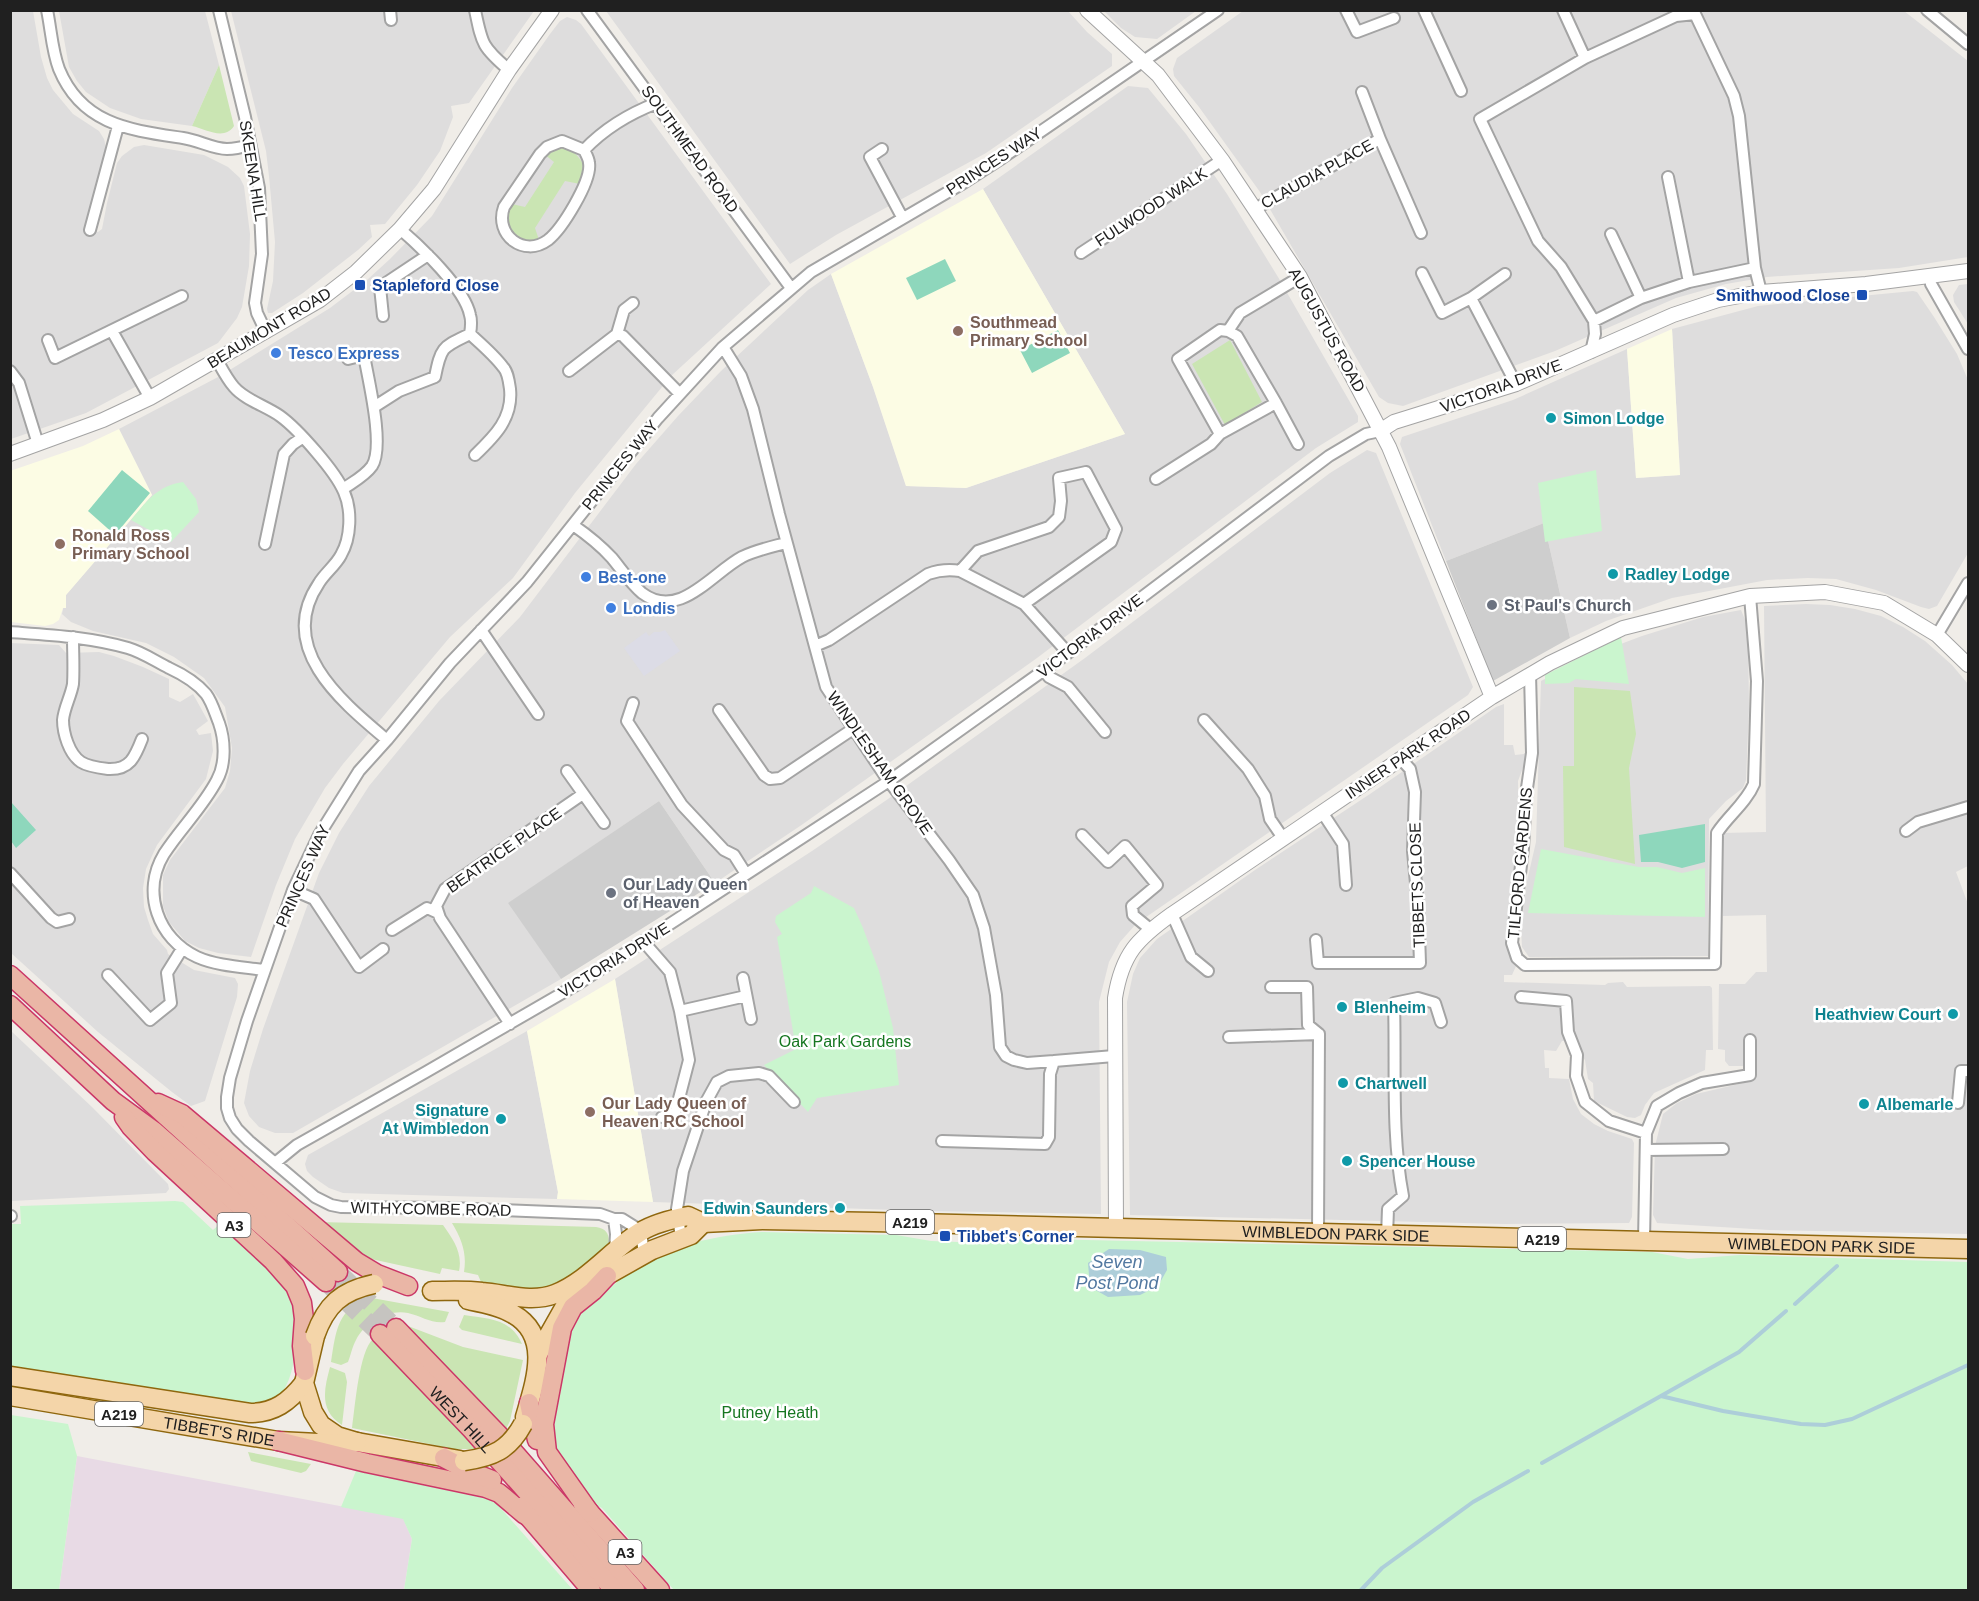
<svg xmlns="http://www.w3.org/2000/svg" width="1979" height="1601" viewBox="0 0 1979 1601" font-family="Arial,sans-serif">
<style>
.residential{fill:#dedddd}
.industrial{fill:#e8dae5}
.education{fill:#fcfce4}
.religious{fill:#cecece}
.grass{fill:#cae5b3}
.park{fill:#caf5ce}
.pitch{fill:#8ed7bc}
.plaza{fill:#dcdce6}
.water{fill:#adced9}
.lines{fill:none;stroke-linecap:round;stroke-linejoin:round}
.stream{stroke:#adced9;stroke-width:4}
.trunk-tunnel{stroke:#c6c4c0;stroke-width:18;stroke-dasharray:18 9;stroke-linecap:butt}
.minor-casing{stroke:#a4a4a4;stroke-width:14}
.tertiary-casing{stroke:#a4a4a4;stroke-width:16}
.primary-casing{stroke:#8f670e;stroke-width:21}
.trunk-casing{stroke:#cb3767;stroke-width:21}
.minor{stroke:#fff;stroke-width:10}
.tertiary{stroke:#fff;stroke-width:14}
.primary{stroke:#f4d5a9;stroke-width:18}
.trunk{stroke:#eab6a6;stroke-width:18}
.primary-bridge-casing{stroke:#8f670e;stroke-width:21;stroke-linecap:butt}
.primary-bridge{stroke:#f4d5a9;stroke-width:18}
.transit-dot{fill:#1a4fb4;stroke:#fff;stroke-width:2}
.education-dot{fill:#8d6e63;stroke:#fff;stroke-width:2}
.shop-dot{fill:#3f7fe0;stroke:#fff;stroke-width:2}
.culture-dot{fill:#0f9aa8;stroke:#fff;stroke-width:2}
.worship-dot{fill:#6b7280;stroke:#fff;stroke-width:2}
.labels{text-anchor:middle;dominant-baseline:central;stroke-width:5;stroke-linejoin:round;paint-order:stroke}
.shield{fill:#fff;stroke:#636363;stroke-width:1.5}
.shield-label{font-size:15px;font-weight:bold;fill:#202020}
.street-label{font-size:16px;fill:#202020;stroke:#fff}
.transit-label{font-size:16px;font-weight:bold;fill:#164399;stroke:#fff;text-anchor:start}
.education-label{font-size:16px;font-weight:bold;fill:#785e54;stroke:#fff;text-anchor:start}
.shop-label{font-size:16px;font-weight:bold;fill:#366cbe;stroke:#fff;text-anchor:start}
.culture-label{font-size:16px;font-weight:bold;fill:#0d838f;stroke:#fff;text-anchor:start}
.worship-label{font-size:16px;font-weight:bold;fill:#5b616d;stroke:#fff;text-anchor:start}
.park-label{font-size:16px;fill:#167620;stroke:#fff}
.water-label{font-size:18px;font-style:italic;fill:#5278a0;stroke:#fff}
</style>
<rect width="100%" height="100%" fill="#f0ede8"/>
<path class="residential" d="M11 11H33L41 57 47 78 53 90 73 114 99 131 104 139 106 147 85 225 88 229 98 232 102 229 107 203 117 163 122 156 134 147 144 145 204 155 228 167 240 178 244 186 250 234 249 266 242 307 237 318 218 343 86 413 11 439Z
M59 11H205L219 65 192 126 141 119 110 108 86 92 77 81 69 67Z
M231 11H534L469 103 451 106 453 117 440 151 417 185 385 224 370 225 372 237 358 250 303 293 272 313H268L267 309 273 281 275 242 269 176 266 151Z
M606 11H1068L1087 32 1112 54V66L986 153 836 235 790 264Z
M1104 11H1196L1157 39 1135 37 1121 28Z
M1243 11H1904L1968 61V257L1899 268 1767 277 1726 284 1676 298 1555 351 1403 406 1388 403 1379 397 1260 192 1199 107 1174 76 1173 69 1177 58Z
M567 17 576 20 581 24 771 284 671 376 575 493 513 578 450 637 343 764 325 788 295 839 276 885 251 957 218 953 199 948 185 941 169 922 163 906V875L170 860 225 788 230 771 232 748 225 707 204 678 174 657 146 643 93 631 71 622 62 614 66 595 152 495 119 429 220 376 330 308 367 280 390 259 432 216 512 88 550 34 560 21Z
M1128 86 1148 88 1186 134 1227 194 1278 277 1358 416V422L1316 448 1037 658 803 824 715 883 659 801 509 903 561 979 293 1133H275L259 1127 249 1116 244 1103 250 1071 263 1029 319 873 339 833 369 786 439 701 520 617 636 464 678 416 721 371 808 290 831 274 873 387 906 486 966 488 1125 434 983 189Z
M1968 284V324L1954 302 1953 295 1959 285Z
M1913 291 1917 292 1934 317 1957 354 1968 380V553L1937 606 1929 609 1921 607 1876 590 1836 579 1808 578 1767 580 1672 598 1606 621 1570 638 1544 523 1446 561 1400 444 1402 437 1513 400 1627 349 1636 478 1680 475 1672 329 1758 306Z
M1367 450 1376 453 1473 687 1468 695 1136 924 1120 942 1109 962 1099 1002 1101 1214 926 1211 653 1202 615 979 812 851 888 799 1085 658 1330 473Z
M1806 604 1830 605 1855 609 1881 616 1903 627 1925 641 1952 665 1968 684V866L1956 872 1968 904V1234L1769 1230 1657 1223 1653 1215 1655 1146 1663 1114 1677 1103 1696 1094 1743 1083V1066H1729L1725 1061V1050L1718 1049 1719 984H1745L1756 972H1767L1766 915 1723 916 1722 833 1766 832 1764 606Z
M1741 610 1748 627 1749 709 1746 780 1743 788 1726 801 1709 819 1708 956 1529 957 1522 947 1521 928 1527 881 1536 842 1541 681 1589 656 1642 636 1703 617Z
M10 643 59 645 66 653 99 652 114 656 143 667 169 679V697L180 702 193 694 208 721 196 730 199 735 211 733 213 751 206 779 157 845 146 869 143 888 144 907 148 920 153 934 167 950 168 954 194 970 235 978 238 984 237 997 205 1101 191 1106 172 1092 98 1032 11 953Z
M1504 704V745H1513L1515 755 1524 754 1526 751 1528 754 1518 781 1519 855 1507 933 1509 956 1517 964 1512 975H1504V982L1605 985 1608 983 1623 982 1627 987 1710 986 1712 988 1713 1050H1706L1705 1070 1654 1093 1645 1105 1641 1115 1635 1118 1627 1117 1594 1101 1593 1083 1588 1079 1585 1060 1579 1053 1576 1041H1562L1556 1051 1544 1050 1545 1068H1549V1078L1569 1079 1573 1099 1581 1114 1594 1124 1608 1131 1632 1139 1634 1143 1632 1217 1629 1223 1505 1224 1130 1215 1127 1002 1133 974 1140 958 1157 939 1255 870 1370 794 1496 707Z
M10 1030 92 1107 168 1184 169 1189 166 1193 11 1201Z
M527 1031 558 1192 557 1199 343 1193 329 1188 313 1177 307 1171 305 1164 308 1155Z"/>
<path class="industrial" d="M77 1456 403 1518 412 1539 404 1590H59Z"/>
<path class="education" d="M983 189 1125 434 966 488 906 486 873 387 831 274Z
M1672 329 1680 475 1636 478 1627 349Z
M119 429 152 495 66 595V608H63L59 620 53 624 45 626 11 622 10 471 83 446Z
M615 979 653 1202 557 1199 558 1192 527 1031Z"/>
<path class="religious" d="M1544 523 1570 638 1493 681 1446 561Z
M659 801 715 883 561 979 508 903Z"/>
<path class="grass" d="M219 65 234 126C224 141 206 129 192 126Z
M555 147C569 147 576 152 583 164L580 184 565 181 535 228 539 240C514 245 499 227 512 204L525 207 554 162 544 154Z
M1230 340 1262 402 1225 425 1192 364Z
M1574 687 1630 691 1636 734 1629 768 1635 864 1564 847 1563 766H1574Z
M318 1222 443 1225C453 1239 463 1253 459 1271L442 1268 440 1274 362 1257Z
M452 1223 596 1227C609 1229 610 1237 608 1248L555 1288 528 1294 481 1282 478 1275 464 1272C467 1253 462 1240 452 1223Z
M372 1298 449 1312 445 1322C432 1324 421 1316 408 1313 388 1309 365 1322 356 1340 352 1347 351 1355 348 1362L341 1365 331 1362C336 1331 337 1307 372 1298Z
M464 1315C488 1319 511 1318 522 1344L462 1330 459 1327Z
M408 1326 463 1347 523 1360 510 1421 506 1429Z
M373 1339 477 1449H454L352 1428C355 1408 359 1351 373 1339Z
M330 1367 345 1373 347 1382 342 1425C319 1410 324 1390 330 1367Z
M248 1452 311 1464 306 1471 301 1473 251 1461Z"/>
<path class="park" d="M1596 470 1602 531 1545 542 1538 483Z
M183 482 196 499 199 512 171 542 131 520C147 501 157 486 183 482Z
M1621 637 1629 684 1576 679 1569 683 1545 684V675Z
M1541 849 1639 867H1657L1682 873 1705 868V917L1528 913Z
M814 886 854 908 863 928 879 971 893 1028 899 1085 817 1098 808 1112 764 1065 796 1049 777 937 782 934 775 922 776 916 811 893Z
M175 1201 183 1202 213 1230 221 1223C233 1234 290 1285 293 1294 301 1315 297 1375 282 1392 275 1399 267 1401 258 1404L11 1367 10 1224H21L20 1206Z
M762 1232 896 1235 931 1241 958 1242 992 1238 1652 1252 1688 1259 1740 1255 1968 1262V1590H674L602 1508 588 1501 548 1438 568 1322C589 1310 603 1293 622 1278 662 1247 712 1235 762 1232Z
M11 1415 68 1424 77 1456 59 1590H11Z
M356 1471 488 1499 497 1504 573 1590H404L412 1539 403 1519 341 1507Z"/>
<path class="pitch" d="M945 259 956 281 917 300 906 278Z
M1058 330 1070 353 1032 373 1020 350Z
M122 470 150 493 115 535 88 511Z
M11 802 36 830 16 848 11 841Z
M1705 824V862L1682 868 1658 862H1641L1639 835Z"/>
<path class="plaza" d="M665 630 680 651 644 676 624 648 646 632 649 636 654 632H660Z"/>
<path class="water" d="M1109 1249 1140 1250 1166 1257 1167 1270 1158 1286 1140 1295 1108 1297 1090 1287 1088 1263Z"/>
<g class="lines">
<path class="stream" d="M1795 1304 1837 1266
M1661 1396 1723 1411 1801 1424 1825 1425 1852 1419 1968 1365
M1542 1463 1739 1352 1786 1311
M1361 1590 1382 1568 1473 1502 1528 1471"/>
<path class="trunk-tunnel" d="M338 1272 396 1328
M326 1282 380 1334"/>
<g class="minor-casing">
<path id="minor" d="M47 10C51 29 52 51 59 69 82 125 130 130 183 138 198 140 213 149 227 149 235 149 243 147 250 145
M219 10 245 117 259 188 262 254 255 303 257 313 266 332
M390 10 391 20
M475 10C482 44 482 47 509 70
M587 10 791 288
M1346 10 1357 32 1394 18
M1424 10 1461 91
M1563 10 1585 58
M1927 10 1968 44
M1362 92 1380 139
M562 141 584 150C586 154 589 159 589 163 592 181 562 229 548 240 524 258 494 235 504 207L540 154 547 147Z
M882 149 870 157 902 217
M584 150C605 128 628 114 657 103
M1668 177 1689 282
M1255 209 1380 139 1421 233
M400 229C421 247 465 289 470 315 472 321 471 328 470 334 481 344 494 355 503 367 508 372 509 382 510 389 513 418 495 436 475 455
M90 230 118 126
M1611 234 1641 298 1594 321 1561 267 1538 241 1480 119 1585 58 1676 16 1695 14 1734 96 1739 116 1755 268 1761 292
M1081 253 1222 160
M1422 273 1442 313 1471 298 1505 274
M1930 277 1931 284 1968 349
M1471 298 1516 384
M1641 298 1689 282 1755 268
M633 303 624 310 617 334 623 336 679 393
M383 316 380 287 428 255
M112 331 150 398
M48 340 55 358 182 296
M723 347 741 376 753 409 779 514 826 687 885 776 949 860 973 895 984 928 996 995 1000 1047 1006 1056 1014 1060 1027 1063 1054 1061 1050 1074 1049 1137 1045 1144 942 1141
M1591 352 1595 334 1594 321
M217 360C222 369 227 379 234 387 245 400 266 406 280 416 298 429 336 472 344 492 352 510 351 538 341 555 336 565 325 573 319 583 275 648 342 702 387 740
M10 371 19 383 38 444
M569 371 617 334
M1276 403 1298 444
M374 407 399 391 435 377C441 346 443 347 470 334
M1220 434 1276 403 1237 336 1228 331
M1156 479 1211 444 1220 434 1178 359 1220 330 1228 331 1240 313 1300 277
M343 489C353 482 365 476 372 466 385 446 368 379 364 355L348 359
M573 525C586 534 601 546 612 558 621 569 631 584 642 593 679 621 712 573 742 557 756 550 771 547 786 543
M265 544 284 454 293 444 302 438
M960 571 978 551 1049 527 1059 517 1061 501 1059 478 1086 472 1116 529 1111 542 1024 604
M481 630 538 714
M10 632C50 635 90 637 128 648 142 652 155 661 169 668 182 674 196 682 206 694 212 702 215 713 219 723 225 740 226 764 217 780 203 807 180 829 164 854 141 892 158 939 197 957 217 966 243 967 264 970
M1937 635 1968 583
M73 637C73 653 74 668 73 684 71 696 64 708 63 720 63 733 69 754 81 762 87 766 100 768 108 769 130 770 135 757 142 739
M815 646 829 640 928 574C939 570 948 569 960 571L1024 604 1068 653
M1044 671 1049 677 1068 687 1105 732
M1530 674 1532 753 1526 795 1523 848 1512 943 1517 958 1525 965 1715 964 1717 833C1728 816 1746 803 1754 784L1757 681 1750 596
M633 703 627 721 682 805 724 850 734 855 746 874
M719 710 764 775 770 779 780 778 853 729
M1204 720 1248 769 1265 796 1270 819 1283 838
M567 771 604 823
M1322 812 1343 844 1346 885
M1906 831 1918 822 1968 807
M1082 835 1108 862 1125 846 1157 885 1132 906 1133 915 1150 929
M10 873 51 918 57 922 69 919
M293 890 314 899 359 967 383 949
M1172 914 1191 957 1208 971
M392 930 427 908 438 913
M1316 940 1318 963H1420L1418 905 1413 851 1415 792 1410 769 1400 758
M643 941 670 972 680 1011 689 1060 675 1114 662 1117
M108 975 150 1020 171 1003 167 973 182 949
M743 978 751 1019
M1271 987H1307L1308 1025 1319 1034
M1521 997 1566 1001 1568 1032 1577 1055 1576 1076 1585 1102 1609 1121 1646 1133
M680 1011 746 996
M510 1024 440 918 436 906 445 889 583 794
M1229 1037 1319 1034 1318 1233
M1054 1061 1114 1056
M1958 1103 1961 1071H1968
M1646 1150 1723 1149
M275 1163 297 1145 426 1072 578 984 889 781 1068 653 1329 456 1366 434 1380 431
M10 1216H11
M614 1219 616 1234 615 1251
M1387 1236 1388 1209 1403 1196C1391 1133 1396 1068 1394 1003L1418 998 1435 1003 1441 1022
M681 1238 677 1209 683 1171 706 1102 717 1082 729 1076 759 1073 769 1076 794 1102
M1644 1241 1646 1133 1657 1106 1679 1093 1702 1083 1750 1075V1040
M644 1254 641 1232 638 1229 622 1219H614L600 1214 449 1208 341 1207 331 1205 315 1197 249 1141 237 1129 230 1118 227 1108V1097L230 1078 247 1021 293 890 319 835 359 771 387 740 450 663 527 582 658 418 723 347 811 272 960 185 1002 158 1218 10"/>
</g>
<g class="tertiary-casing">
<path id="tertiary" d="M1087 10 1158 75 1222 160 1300 277 1389 447 1492 697
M1380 431 1394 422 1516 384 1673 315 1718 300 1761 292 1866 284 1968 271
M10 454 103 420 150 398 320 300 356 272 400 229 434 189 509 70 552 10
M1116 1228 1115 998C1122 954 1137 939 1172 914L1492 697 1550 663 1623 628 1750 596 1825 592 1884 603 1937 635 1968 665"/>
</g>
<g class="primary-casing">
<g id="primary">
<path id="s1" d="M703 1223 762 1220 874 1222 1968 1249"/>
<path d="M432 1291C449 1291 466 1290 482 1292 507 1294 531 1303 555 1294 588 1281 611 1250 640 1232 655 1223 672 1219 688 1216L703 1223"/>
<path d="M468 1300C483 1303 500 1306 513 1314 552 1336 535 1382 525 1417"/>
<path d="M315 1336 304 1383 313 1412 321 1425 337 1436 357 1442 460 1460"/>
<path d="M538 1354 564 1308 581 1290 652 1250 691 1235 703 1223"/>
<path d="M10 1376 250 1413C274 1413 289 1402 304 1383"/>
<path id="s2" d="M10 1396 278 1441 338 1444 357 1442"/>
</g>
</g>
<g class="trunk-casing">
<g id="trunk">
<path d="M10 975 338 1272"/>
<path d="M10 1005 113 1101 154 1131 326 1282"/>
<path d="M158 1103 182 1114 357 1262 377 1274 408 1286"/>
<path d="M124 1117 131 1127 155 1152 273 1261 295 1286 302 1303 304 1319 302 1346 305 1371"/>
<path d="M396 1328 498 1434 635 1590"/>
<path id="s3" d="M380 1334 472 1430 614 1590"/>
<path d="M529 1403 537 1440"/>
<path d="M278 1441 367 1463 486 1488 499 1493 525 1515"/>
<path d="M444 1458 469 1471 492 1480"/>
<path d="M583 1505 660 1590"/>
<path d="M520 1507 591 1590"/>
<path d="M590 1513 547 1452 544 1424 562 1328 573 1307 593 1291 607 1276"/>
</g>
</g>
<use href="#minor" class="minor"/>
<use href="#tertiary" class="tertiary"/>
<use href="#primary" class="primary"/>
<use href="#trunk" class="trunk"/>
<g class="primary-bridge-casing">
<path id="primary-bridge" d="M315 1336C326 1305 341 1291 374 1284
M464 1461C493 1457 509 1450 523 1424"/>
</g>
<use href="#primary-bridge" class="primary-bridge"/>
</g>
<g class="transit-dot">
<rect x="354" y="279" width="12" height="12" rx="3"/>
<rect x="1856" y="289" width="12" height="12" rx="3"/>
<rect x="939" y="1230" width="12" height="12" rx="3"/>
</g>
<g class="education-dot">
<circle cx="958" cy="331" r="6"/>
<circle cx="60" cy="544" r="6"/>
<circle cx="590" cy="1112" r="6"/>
</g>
<g class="shop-dot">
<circle cx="276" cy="353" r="6"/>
<circle cx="586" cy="577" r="6"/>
<circle cx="611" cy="608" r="6"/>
</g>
<g class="culture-dot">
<circle cx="1551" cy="418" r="6"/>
<circle cx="1613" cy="574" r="6"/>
<circle cx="1342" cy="1007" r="6"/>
<circle cx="1953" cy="1014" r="6"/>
<circle cx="1343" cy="1083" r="6"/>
<circle cx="1864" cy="1104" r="6"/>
<circle cx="501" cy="1119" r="6"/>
<circle cx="1347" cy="1161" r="6"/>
<circle cx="840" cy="1208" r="6"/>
</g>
<g class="worship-dot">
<circle cx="1492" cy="605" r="6"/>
<circle cx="611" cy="893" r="6"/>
</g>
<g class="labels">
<g class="shield">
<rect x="886" y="1210" width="48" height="24" rx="4.5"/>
<rect x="217.5" y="1213" width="33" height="24" rx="4.5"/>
<rect x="1518" y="1227" width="48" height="24" rx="4.5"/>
<rect x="95" y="1402" width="48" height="24" rx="4.5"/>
<rect x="608.5" y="1540" width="33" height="24" rx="4.5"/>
</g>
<g class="shield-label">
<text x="910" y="1222">A219</text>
<text x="234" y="1225">A3</text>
<text x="1542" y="1239">A219</text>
<text x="119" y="1414">A219</text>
<text x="625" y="1552">A3</text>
</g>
<g class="street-label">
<text transform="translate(690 149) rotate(54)">SOUTHMEAD ROAD</text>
<text transform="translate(994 161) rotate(-33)">PRINCES WAY</text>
<text transform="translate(253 171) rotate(81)">SKEENA HILL</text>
<text transform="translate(1317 174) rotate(-29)">CLAUDIA PLACE</text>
<text transform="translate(1151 207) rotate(-33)">FULWOOD WALK</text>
<text transform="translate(269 328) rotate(-31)">BEAUMONT ROAD</text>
<text transform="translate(1327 330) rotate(61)">AUGUSTUS ROAD</text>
<text transform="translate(1501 386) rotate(-20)">VICTORIA DRIVE</text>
<text transform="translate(620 465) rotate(-51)">PRINCES WAY</text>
<text transform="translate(1090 636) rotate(-37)">VICTORIA DRIVE</text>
<text transform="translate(1408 754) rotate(-34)">INNER PARK ROAD</text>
<text transform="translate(880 763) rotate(55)">WINDLESHAM GROVE</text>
<text transform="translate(504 850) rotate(-35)">BEATRICE PLACE</text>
<text transform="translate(1520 863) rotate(-85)">TILFORD GARDENS</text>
<text transform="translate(303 876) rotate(-66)">PRINCES WAY</text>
<text transform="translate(1417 885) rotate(-92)">TIBBETS CLOSE</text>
<text transform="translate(614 960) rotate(-32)">VICTORIA DRIVE</text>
<text transform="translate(431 1209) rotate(1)">WITHYCOMBE ROAD</text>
<text stroke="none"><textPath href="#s1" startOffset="633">WIMBLEDON PARK SIDE</textPath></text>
<text stroke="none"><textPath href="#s1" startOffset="1119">WIMBLEDON PARK SIDE</textPath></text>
<text stroke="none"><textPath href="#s3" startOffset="118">WEST HILL</textPath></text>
<text stroke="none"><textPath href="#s2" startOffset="212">TIBBET'S RIDE</textPath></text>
</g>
<g class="transit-label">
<text x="372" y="285">Stapleford Close</text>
<text x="1850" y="295" text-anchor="end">Smithwood Close</text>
<text x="957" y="1236">Tibbet's Corner</text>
</g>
<g class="education-label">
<text x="970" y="322">Southmead<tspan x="970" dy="18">Primary School</tspan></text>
<text x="72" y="535">Ronald Ross<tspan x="72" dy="18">Primary School</tspan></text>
<text x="602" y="1103">Our Lady Queen of<tspan x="602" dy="18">Heaven RC School</tspan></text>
</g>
<g class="shop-label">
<text x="288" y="353">Tesco Express</text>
<text x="598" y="577">Best-one</text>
<text x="623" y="608">Londis</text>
</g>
<g class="culture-label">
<text x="1563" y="418">Simon Lodge</text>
<text x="1625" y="574">Radley Lodge</text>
<text x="1354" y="1007">Blenheim</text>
<text x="1941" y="1014" text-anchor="end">Heathview Court</text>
<text x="1355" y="1083">Chartwell</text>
<text x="1876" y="1104">Albemarle</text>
<text x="489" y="1110" text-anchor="end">Signature<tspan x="489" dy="18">At Wimbledon</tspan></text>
<text x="1359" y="1161">Spencer House</text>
<text x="828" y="1208" text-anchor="end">Edwin Saunders</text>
</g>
<g class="worship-label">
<text x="1504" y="605">St Paul's Church</text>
<text x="623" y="884">Our Lady Queen<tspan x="623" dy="18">of Heaven</tspan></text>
</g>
<g class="park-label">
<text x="845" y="1041">Oak Park Gardens</text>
<text x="770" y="1412">Putney Heath</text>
</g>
<g class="water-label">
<text x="1117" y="1262">Seven<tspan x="1117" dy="21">Post Pond</tspan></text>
</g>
</g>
<rect width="1979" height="1601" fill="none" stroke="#202020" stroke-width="24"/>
</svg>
